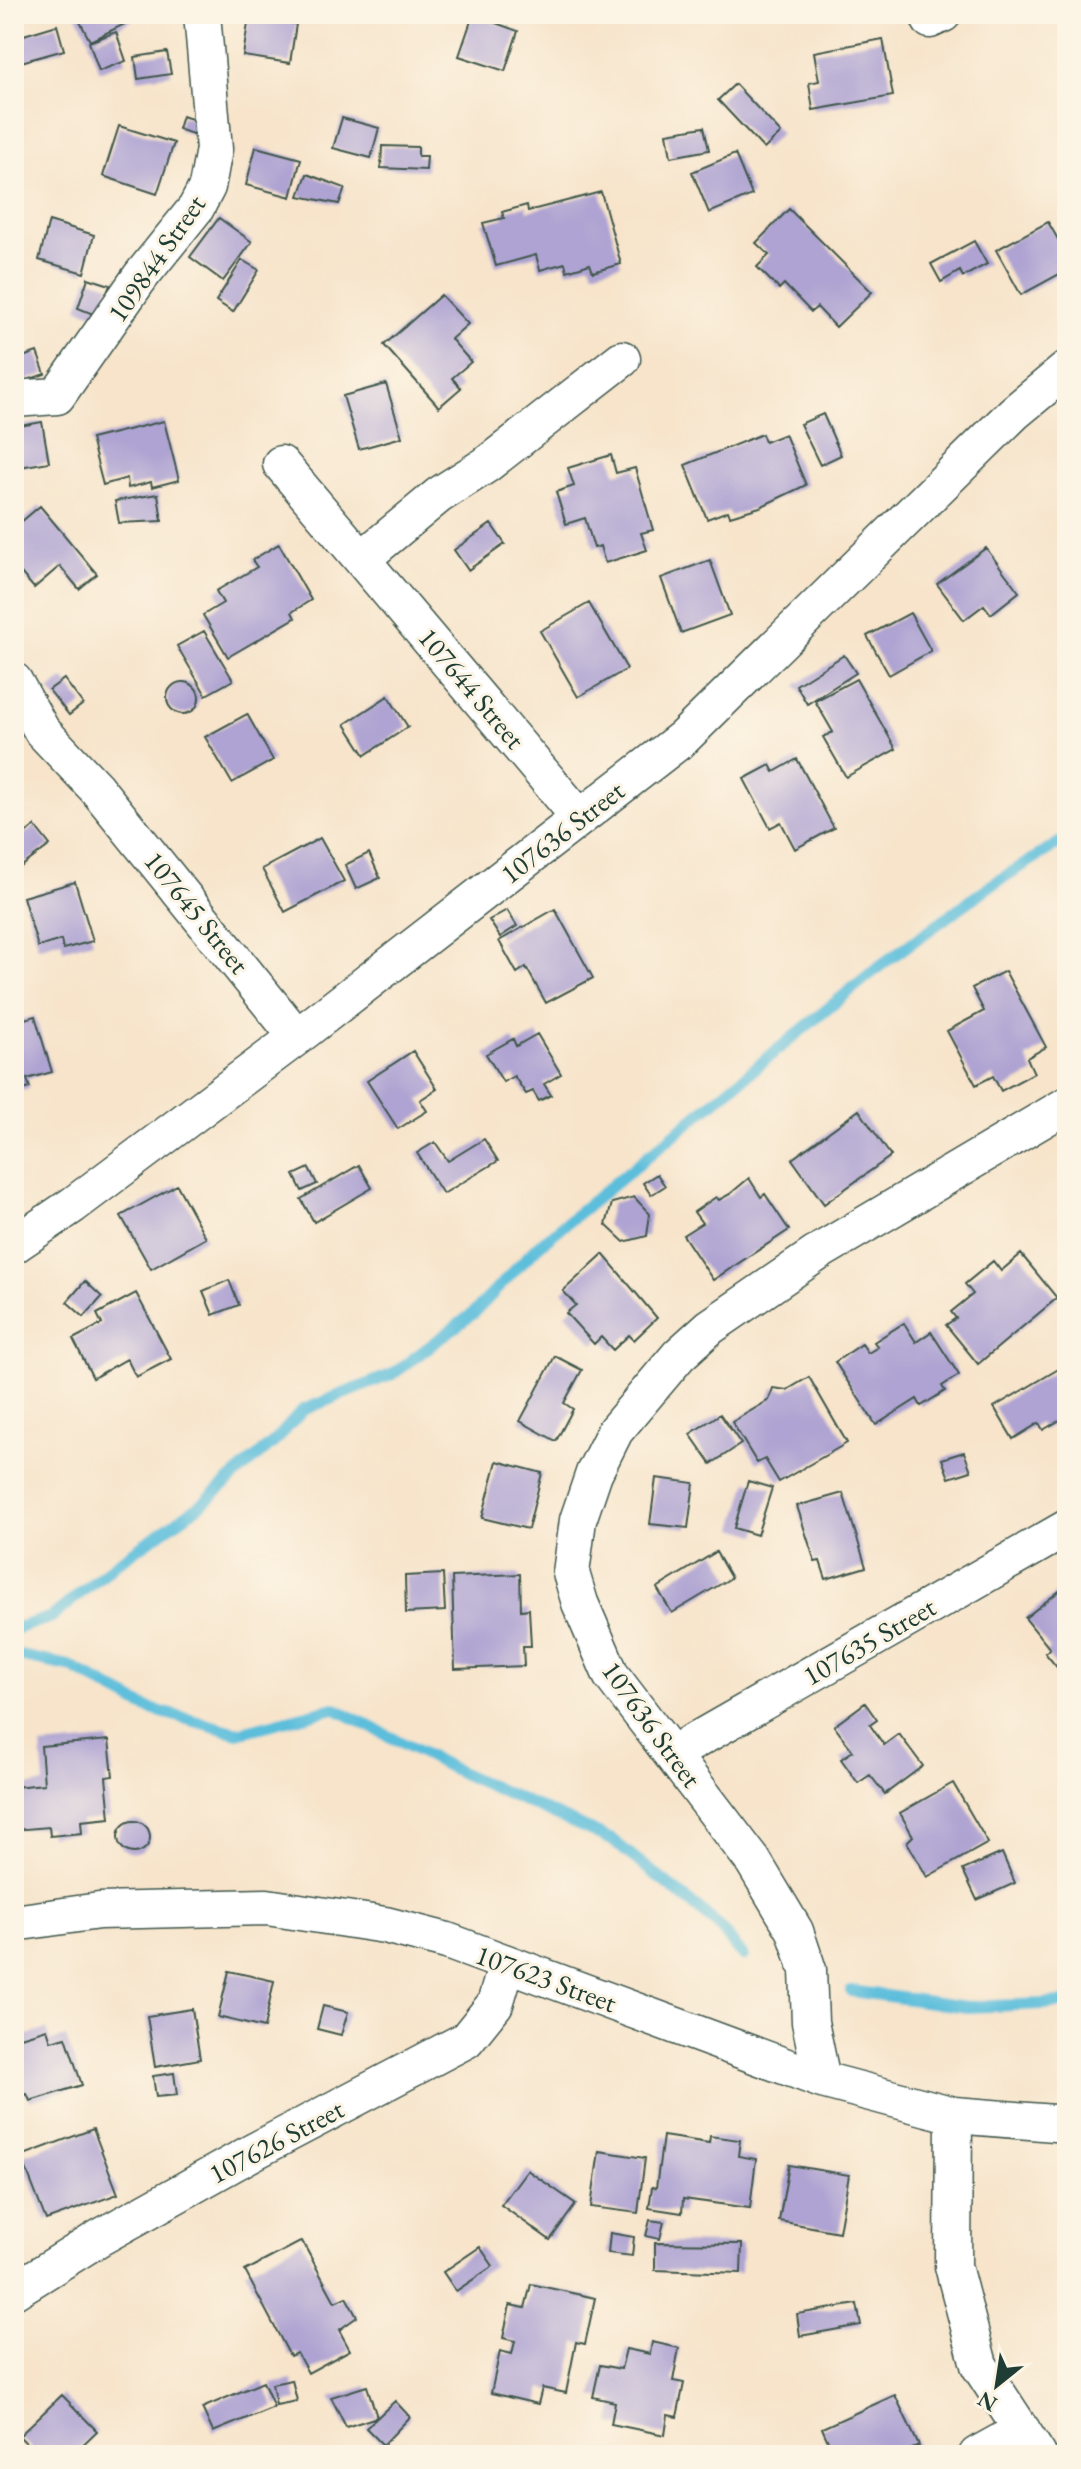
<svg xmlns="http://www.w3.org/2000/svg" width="1081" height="2469" viewBox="0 0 1081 2469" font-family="'EB Garamond',serif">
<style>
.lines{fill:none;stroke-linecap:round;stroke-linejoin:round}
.stream{stroke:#5cbedb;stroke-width:12}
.building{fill:#aea3d2}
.minor-casing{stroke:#3f564b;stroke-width:39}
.minor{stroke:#fff;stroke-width:36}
.labels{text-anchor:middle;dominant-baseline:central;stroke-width:6;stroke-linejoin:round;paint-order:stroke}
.street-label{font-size:28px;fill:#1f3d34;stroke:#fcf5e5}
</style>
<rect width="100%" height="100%" fill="#fcf5e5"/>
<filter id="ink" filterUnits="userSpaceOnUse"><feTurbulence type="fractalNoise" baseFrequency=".0125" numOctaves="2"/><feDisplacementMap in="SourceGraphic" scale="16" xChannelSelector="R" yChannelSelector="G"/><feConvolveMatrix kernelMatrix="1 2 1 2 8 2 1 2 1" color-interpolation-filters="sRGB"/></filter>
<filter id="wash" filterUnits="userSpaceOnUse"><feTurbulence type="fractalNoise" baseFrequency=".006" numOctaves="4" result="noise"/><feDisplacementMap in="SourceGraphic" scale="32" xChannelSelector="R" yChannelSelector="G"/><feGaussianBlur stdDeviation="1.8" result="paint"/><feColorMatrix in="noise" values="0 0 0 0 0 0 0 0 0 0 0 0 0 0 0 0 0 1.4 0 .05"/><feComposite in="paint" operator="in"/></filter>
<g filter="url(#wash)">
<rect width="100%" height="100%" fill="#f7e4cb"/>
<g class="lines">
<path class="stream" d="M14 1629 52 1617 114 1565 202 1504 274 1442 303 1410 393 1374 475 1312 537 1247 881 965 990 886 1067 838
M14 1655 69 1666 147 1708 238 1733 334 1708 461 1773 612 1840 716 1923 743 1956
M851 1991 967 2007 1067 2003"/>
</g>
<g id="blocks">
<path class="building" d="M76 14H138L139 17 90 41Z
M473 15 518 31 505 71 459 56Z
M249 17 296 24 290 63 243 56Z
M57 25 64 50 21 62 14 38Z
M116 32 126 61 99 71 89 42Z
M883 39 893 96 813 110 809 83 819 81 814 52Z
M167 52 171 74 138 79 135 57Z
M735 84 781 133 764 149 718 100Z
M182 116 199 121 195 135 178 129Z
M342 118 379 128 371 158 333 148Z
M119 126 174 143 157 194 103 176Z
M704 127 709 150 671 157 667 133Z
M382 146 418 147V156H427L426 170 381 168Z
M256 147 301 159 291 197 246 185Z
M735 154 752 195 709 213 692 172Z
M307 174 345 188 339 204 299 196Z
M601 192 621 264 593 272 590 264 567 271 565 263 540 270 536 255 496 266 483 223 504 218 502 212 527 205 528 211Z
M789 209 872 292 836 327 817 307 811 312 784 284 779 289 757 267 769 255 756 243Z
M219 218 252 242 223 281 190 257Z
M49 221 94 235 84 273 39 260Z
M1048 222 1067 255V270L1021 295 996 250Z
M974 241 987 264 963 277 960 271 941 282 931 264Z
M242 260 259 270 233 312 216 301Z
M88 278 110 285 98 316 78 308Z
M441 295 468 324 451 339 471 362 452 378 461 388 439 407 384 345Z
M37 352 45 374 16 384 14 360Z
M386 384 402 437 359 449 343 396Z
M823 414 841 455 820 465 800 424Z
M164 421 179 480 152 487 151 482 128 488 127 478 103 485 91 439Z
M42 422 49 462 14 468V427Z
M762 434 765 442 785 434 806 485 760 507 730 516 728 511 707 519 685 465Z
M611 455 616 473 635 468 653 530 641 533 647 550 605 563 600 546 594 548 585 518 566 524 556 492 574 486 568 468Z
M158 494 162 521 119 523 115 501Z
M40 506 97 574 79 589 60 566 34 588 14 565V528Z
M491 524 505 544 468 570 454 550Z
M279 544 311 600 292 612 295 618 228 657 203 615 223 603 216 591 257 567 252 560Z
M986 548 1019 592 991 614 984 605 964 620 937 584Z
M710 560 730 615 681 633 661 578Z
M589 603 627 669 578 697 540 631Z
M910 613 931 651 889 675 867 636Z
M204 631 233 680 206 695 177 646Z
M844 655 856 673 807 704 796 685Z
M64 679 83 704 69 715 49 690Z
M856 679 896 749 846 777 823 737 833 732 815 701Z
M167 698a16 16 0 1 1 32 0a16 16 0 1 1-32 0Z
M388 696 408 727 365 755 345 724Z
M247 714 273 760 232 783 205 737Z
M797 759 834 828 795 849 781 822 770 828 744 779 770 765 774 772Z
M35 826 50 845 14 872V842Z
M320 838 344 881 285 912 262 869Z
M369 853 380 878 356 889 345 865Z
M75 882 93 941 63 949 61 940 38 947 23 897Z
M555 909 593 978 546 1003 526 967 517 973 499 941Z
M507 910 517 926 500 937 489 920Z
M1005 971 1046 1047 1027 1058 1034 1073 1001 1091 993 1076 976 1085 947 1031 984 1011 972 988Z
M35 1016 52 1072 27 1079 30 1088 14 1092V1022Z
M537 1034 561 1074 544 1084 551 1095 539 1101 533 1091 526 1094 514 1076 503 1082 486 1054 513 1039 516 1046Z
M413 1051 437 1089 420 1100 427 1111 398 1129 367 1081Z
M859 1110 891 1156 824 1204 792 1159Z
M484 1139 498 1161 443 1194 417 1153 435 1142 448 1161Z
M359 1165 372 1188 314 1222 301 1199Z
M309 1168 317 1184 302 1191 294 1175Z
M657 1174 665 1186 651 1195 643 1183Z
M749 1178 761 1197 765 1194 789 1230 713 1280 683 1235 702 1223 694 1212 716 1197 719 1200 730 1194Z
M177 1185 206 1238 151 1269 121 1216Z
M634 1197 650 1214 647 1236 624 1242 606 1225 612 1203Z
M603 1254 657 1318 634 1340 629 1335 613 1350 601 1337 594 1344 566 1313 576 1305 563 1291Z
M1021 1254 1057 1298 978 1364 946 1325 956 1318 951 1312 973 1294 965 1284 993 1261 1001 1271Z
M229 1280 239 1305 213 1315 203 1291Z
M85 1281 102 1297 84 1317 67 1302Z
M136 1293 171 1359 136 1377 127 1359 93 1378 73 1339 102 1324 97 1314Z
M904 1323 916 1342 931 1332 959 1375 942 1386 945 1391 921 1406 917 1399 876 1425 835 1362 862 1344 868 1353 878 1347 874 1342Z
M555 1356 582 1370 564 1403 573 1409 556 1441 520 1421Z
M1062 1367 1067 1375V1416L1043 1430 1039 1423 1013 1439 994 1407Z
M809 1377 847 1443 779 1482 765 1459 757 1463 732 1422 769 1400 773 1388 787 1390Z
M720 1414 741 1444 711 1464 690 1434Z
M964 1452 971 1471 949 1478 942 1459Z
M497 1461 542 1473 528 1529 482 1518Z
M656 1478 694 1483 688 1528 650 1524Z
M748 1481 772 1488 757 1535 734 1528Z
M843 1493 866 1567 826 1579 820 1561 815 1562 797 1506Z
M716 1552 731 1578 672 1613 657 1588Z
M443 1574 445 1611 406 1613 405 1576Z
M520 1574 521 1610 529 1609 531 1646H523L524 1666 455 1669 452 1577Z
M1067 1585V1674L1064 1676 1045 1653 1050 1649 1025 1618Z
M865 1703 877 1720 870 1725 884 1745 899 1734 923 1766 885 1794 870 1775 858 1783 841 1759 853 1751 834 1726Z
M109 1740 113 1776 106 1777 110 1818 81 1821 82 1833 50 1836 49 1827 14 1830V1787L44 1784 41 1746Z
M953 1783 988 1843 927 1877 907 1842 913 1836 900 1813Z
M118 1837a16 16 0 1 1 32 0a16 16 0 1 1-32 0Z
M1002 1853 1015 1883 977 1900 963 1870Z
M229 1971 274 1981 264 2028 218 2017Z
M323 2006 348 2012 341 2035 317 2029Z
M192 2009 200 2059 155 2067 147 2016Z
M47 2029 51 2041 66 2037 82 2085 30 2101 27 2094 14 2098V2053L18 2052 14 2039Z
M174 2073 177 2095 156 2097 153 2076Z
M93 2129 118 2194 46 2220 21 2156Z
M663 2136 709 2143 710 2136 740 2140 738 2156 756 2159 750 2208 683 2199 682 2213 649 2208 652 2187 656 2188Z
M599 2151 645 2158 638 2213 591 2207Z
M789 2165 849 2175 839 2232 779 2221Z
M527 2170 576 2204 550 2240 501 2205Z
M650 2220 664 2222 660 2239 646 2236Z
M610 2233 634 2237 632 2256 608 2253Z
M302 2241 335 2302 346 2297 357 2317 339 2330 350 2350 308 2373 297 2353 290 2356 245 2271Z
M655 2243 742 2244 741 2273 655 2270Z
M480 2247 493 2266 456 2291 443 2272Z
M531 2284 595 2298 585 2344 576 2342 566 2393 542 2388 538 2404 491 2393 500 2351 512 2354 515 2341 503 2338 510 2305 525 2308Z
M857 2304 861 2325 800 2336 797 2314Z
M652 2342 679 2348 673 2381 684 2383 677 2417 668 2415 665 2435 611 2424 615 2402 593 2397 600 2365 621 2369 626 2349 650 2354Z
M292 2380 297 2401 276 2405 272 2384Z
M263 2382 274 2407 213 2432 202 2408Z
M367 2386 377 2417 346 2427 331 2397Z
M62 2395 97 2431 72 2455H38L19 2436Z
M895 2395 919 2446 899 2455H834L822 2428Z
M395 2401 410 2417 383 2445 366 2428Z"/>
</g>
</g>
<g filter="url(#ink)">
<use href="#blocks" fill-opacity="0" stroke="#3f564b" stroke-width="2"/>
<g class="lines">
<g class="minor-casing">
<path id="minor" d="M930 20 943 14
M14 399 57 396 141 276 196 208 207 187 214 149 202 14
M281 464 580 818
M363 558 439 495 486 465 622 359
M14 681 42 731 96 788 297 1037
M14 1245 73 1205 297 1037 683 738 1014 413 1067 369
M672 1754 1067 1528
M14 1923 99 1911 267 1907 385 1925 447 1941 822 2080 954 2115 1067 2124
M822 2080 810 2022 808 1970 795 1931 753 1861 611 1675 580 1603 571 1573 578 1520 594 1473 615 1431 679 1355 710 1327 822 1250 1067 1105
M954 2115 953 2266 979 2365 1038 2455
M14 2291 99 2238 253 2152 466 2040 495 2004 507 1964
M977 2455 1022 2430"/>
</g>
<use href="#minor" class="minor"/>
</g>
</g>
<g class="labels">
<g class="street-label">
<text transform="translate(156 258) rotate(-55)">109844 Street</text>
<text transform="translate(472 688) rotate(50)">107644 Street</text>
<text transform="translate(562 832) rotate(-38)">107636 Street</text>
<text transform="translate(197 912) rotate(51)">107645 Street</text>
<text transform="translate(869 1641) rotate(-30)">107635 Street</text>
<text transform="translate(652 1724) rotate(54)">107636 Street</text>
<text transform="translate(546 1978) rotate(20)">107623 Street</text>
<text transform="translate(276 2141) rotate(-28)">107626 Street</text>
</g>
</g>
<rect width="1081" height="2469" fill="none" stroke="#fcf5e5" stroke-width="48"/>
<g transform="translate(997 2385) rotate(210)" stroke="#fcf5e5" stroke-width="6" paint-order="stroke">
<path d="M0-6L14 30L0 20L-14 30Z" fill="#1f3d34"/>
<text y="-12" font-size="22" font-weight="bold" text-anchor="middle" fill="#1f3d34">N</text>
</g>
</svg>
